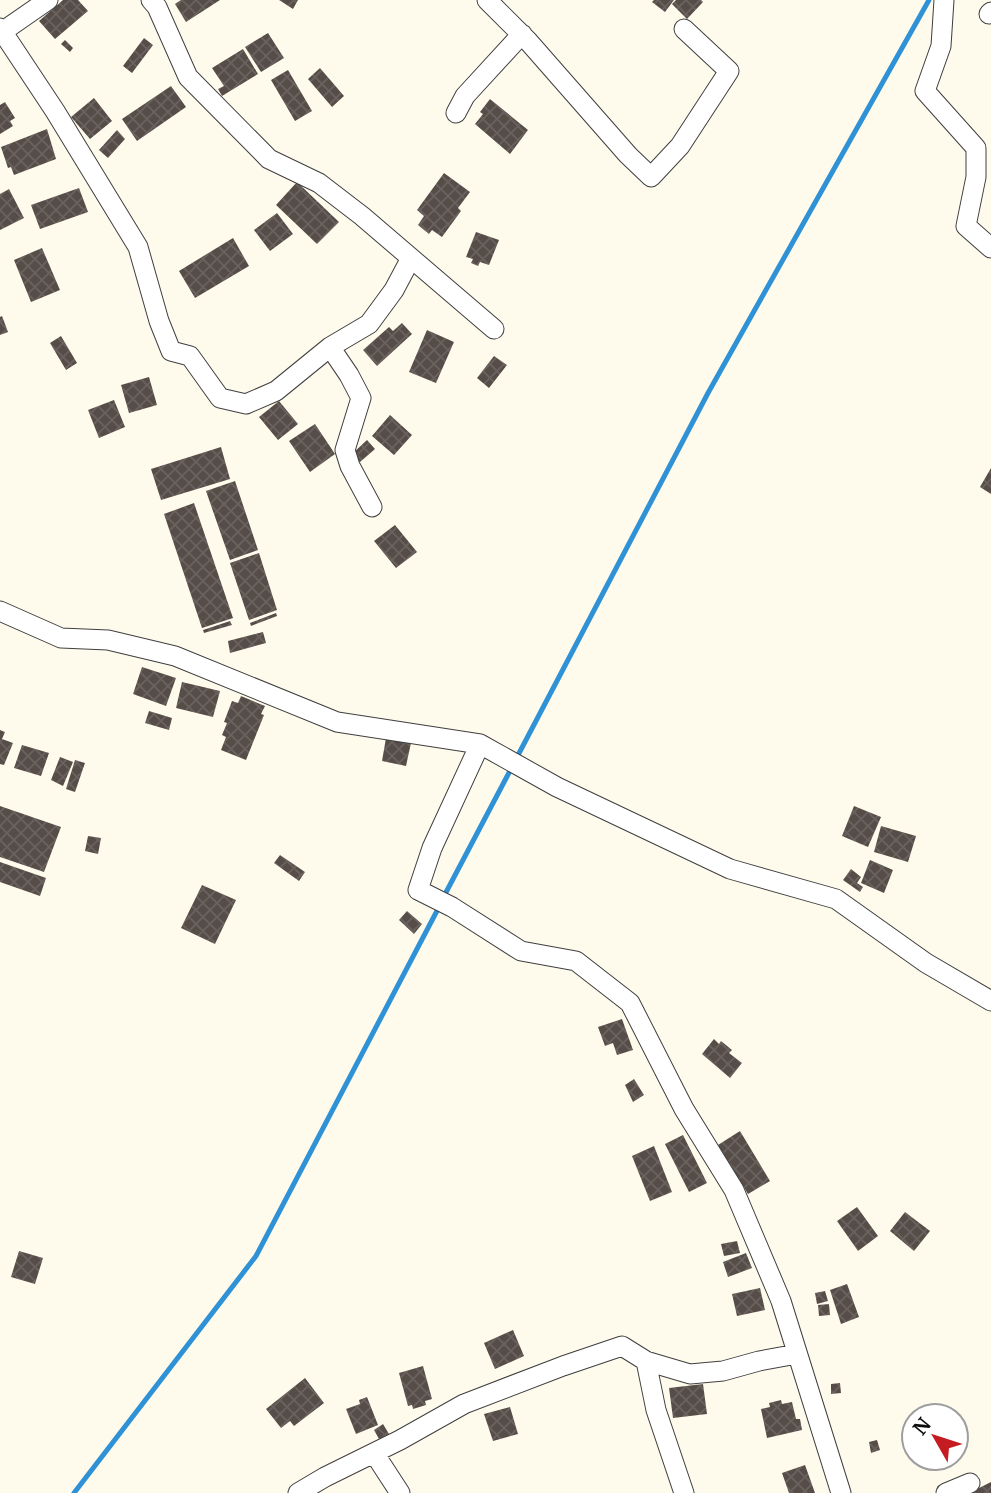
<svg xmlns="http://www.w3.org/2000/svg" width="991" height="1493" viewBox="0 0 991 1493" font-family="Merriweather,serif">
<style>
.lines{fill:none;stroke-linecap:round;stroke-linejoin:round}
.stream{stroke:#2f92d6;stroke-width:5}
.building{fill:url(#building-cross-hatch)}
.minor-casing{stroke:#3f3f3f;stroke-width:21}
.minor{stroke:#fff;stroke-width:19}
</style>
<defs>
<pattern id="building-cross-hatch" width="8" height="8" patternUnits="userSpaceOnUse" patternTransform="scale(1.75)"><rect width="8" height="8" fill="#564d48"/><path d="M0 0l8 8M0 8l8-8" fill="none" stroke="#69625e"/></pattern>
</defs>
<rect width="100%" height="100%" fill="#fffbec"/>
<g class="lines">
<path class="stream" d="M516 759 708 393 929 0
M443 898 512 767
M74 1493 256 1256 439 907"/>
</g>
<path class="building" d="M63 0H78L88 11 55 39 39 21Z
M181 0H220L186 22 175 4Z
M279 0H298L293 9Z
M654 0H674L665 12 652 2Z
M676 0H701L703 2 687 19 672 4Z
M268 33 284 58 261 72 245 47Z
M144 38 153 45 132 73 123 66Z
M65 40 73 48 70 52 61 44Z
M243 49 258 74 222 96 218 89 224 86 212 68Z
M320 68 344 96 332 107 308 79Z
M288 70 312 111 295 121 271 80Z
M171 86 186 107 137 141 122 119Z
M94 98 112 121 90 139 71 117Z
M490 99 528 130 510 154 475 124 483 114 480 112Z
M5 102 15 118 10 121 13 126 0 134V105Z
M47 129 56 159 14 175 11 167 8 168 1 147Z
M117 130 125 139 108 158 99 150Z
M444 173 470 192 458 208 461 211 442 237 432 230 429 234 418 225 424 216 417 210Z
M297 182 339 222 317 244 276 205Z
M79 188 88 212 40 229 31 205Z
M9 189 24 218 0 230V194Z
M277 213 293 234 270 251 254 230Z
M476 232 499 240 489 265 480 262 478 266 471 263 473 259 466 257Z
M233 238 249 266 195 298 179 271Z
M42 248 60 290 31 302 14 260Z
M2 316 8 332 0 335V317Z
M402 323 412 334 377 366 363 350 389 327 393 331Z
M427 330 454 342 436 383 409 372Z
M61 336 77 363 66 370 50 343Z
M494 356 507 365 489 388 477 378Z
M149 377 157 405 129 413 121 385Z
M114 400 125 427 99 438 88 410Z
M279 401 298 424 278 440 259 417Z
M390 415 412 435 394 455 372 436Z
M315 424 335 454 310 472 289 441Z
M367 440 375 449 360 462 352 454Z
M221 447 230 479 161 500 151 469Z
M991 468V494L980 487Z
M235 481 258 550 230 560 206 491Z
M194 503 233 618 202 628 164 514Z
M395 525 417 552 396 568 374 541Z
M259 553 277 610 249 620 230 563Z
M276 613 277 616 251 626 250 623Z
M230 621 232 625 204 633 203 630Z
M263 632 266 643 230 653 228 641Z
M142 667 176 678 166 706 133 694Z
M182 682 220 691 213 717 176 708Z
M241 696 265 706 261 714 264 715 246 760 221 750 226 737 222 735 227 723 224 722 232 701 238 703Z
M149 711 172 718 169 730 145 723Z
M0 730 5 732 2 739 13 743 4 765 0 764Z
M386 738 411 743 406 766 382 761Z
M22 745 49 753 41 776 14 768Z
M60 757 73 762 63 786 51 780Z
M75 760 85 763 75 792 66 789Z
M0 806 61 827 44 872 0 857Z
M854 806 881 817 868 847 842 836Z
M881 826 916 836 908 862 874 852Z
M88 836 101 838 98 854 85 851Z
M280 855 305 872 299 881 274 863Z
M870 860 893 870 884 893 861 883Z
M0 862 46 878 40 896 0 882Z
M851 869 861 877 857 883 863 887 860 892 843 880Z
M202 885 236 900 215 944 181 928Z
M407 911 422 924 414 934 399 920Z
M622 1019 633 1050 617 1055 613 1043 605 1046 598 1027Z
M714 1039 719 1044 721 1041 732 1050 729 1053 742 1063 730 1078 702 1054Z
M634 1079 644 1095 633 1102 625 1085Z
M740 1131 770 1181 748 1194 718 1145Z
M683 1135 707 1183 689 1192 665 1144Z
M654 1146 672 1192 650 1201 632 1156Z
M857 1207 878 1236 858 1251 837 1221Z
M905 1212 930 1231 914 1251 890 1231Z
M737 1241 740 1253 724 1256 721 1244Z
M19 1251 43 1258 35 1284 11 1277Z
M746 1253 752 1268 728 1277 723 1262Z
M847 1284 859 1317 841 1324 830 1290Z
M760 1288 765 1310 737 1316 732 1294Z
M825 1291 828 1301 817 1304 815 1293Z
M829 1304 830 1315 819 1316 818 1305Z
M513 1330 524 1356 495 1369 484 1343Z
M423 1366 432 1399 425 1401 426 1405 413 1409 412 1405 408 1406 399 1373Z
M305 1378 324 1403 294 1426 290 1421 281 1428 266 1409Z
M840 1383 841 1393 831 1394V1384Z
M703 1384 707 1414 673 1418 669 1388Z
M367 1397 378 1425 356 1434 346 1409 360 1404 359 1400Z
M781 1400 782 1404 792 1402 796 1419H800L802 1430 767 1438 761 1409 770 1407 769 1403Z
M510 1407 518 1434 493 1441 484 1414Z
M383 1424 389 1434 379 1439 374 1430Z
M877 1440 880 1450 871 1453 869 1442Z
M805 1465 815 1493H789L782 1473Z
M991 1482V1493H974L973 1491Z"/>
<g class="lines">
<g class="minor-casing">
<path id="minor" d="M151 0 157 7 188 77 269 159 319 183 362 216 494 329
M487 0 528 41 628 155 651 177 680 146 729 71 684 29
M944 0 941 46 925 91 976 148V177L966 226 991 248
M989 14 991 12
M0 28 55 111 138 247 159 321 171 351 190 356 220 398 246 404 276 391 330 347 369 324 394 290 411 258
M2 32 48 0
M456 113 465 96 522 34
M330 347 349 375 361 398 345 450 350 466 372 507
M0 611 61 638 108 640 175 656 337 722 480 744 557 787 730 869 836 899 926 963 991 1001
M480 744 432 848 418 890 452 907 521 951 576 961 630 1003 684 1109 734 1190 781 1301 841 1493
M646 1361 656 1410 684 1493
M374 1453 400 1493
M298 1493 325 1477 400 1440 464 1404 563 1366 622 1346 646 1361 690 1374 723 1371 759 1361 797 1354
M946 1493 970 1483"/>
</g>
<use href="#minor" class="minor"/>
</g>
<g transform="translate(935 1437) rotate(309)"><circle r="33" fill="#ffffff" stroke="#9e9e9e" stroke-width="2"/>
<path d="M0-5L12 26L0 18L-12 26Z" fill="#c51c22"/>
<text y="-10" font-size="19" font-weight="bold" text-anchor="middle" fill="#0c0c0c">N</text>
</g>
</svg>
